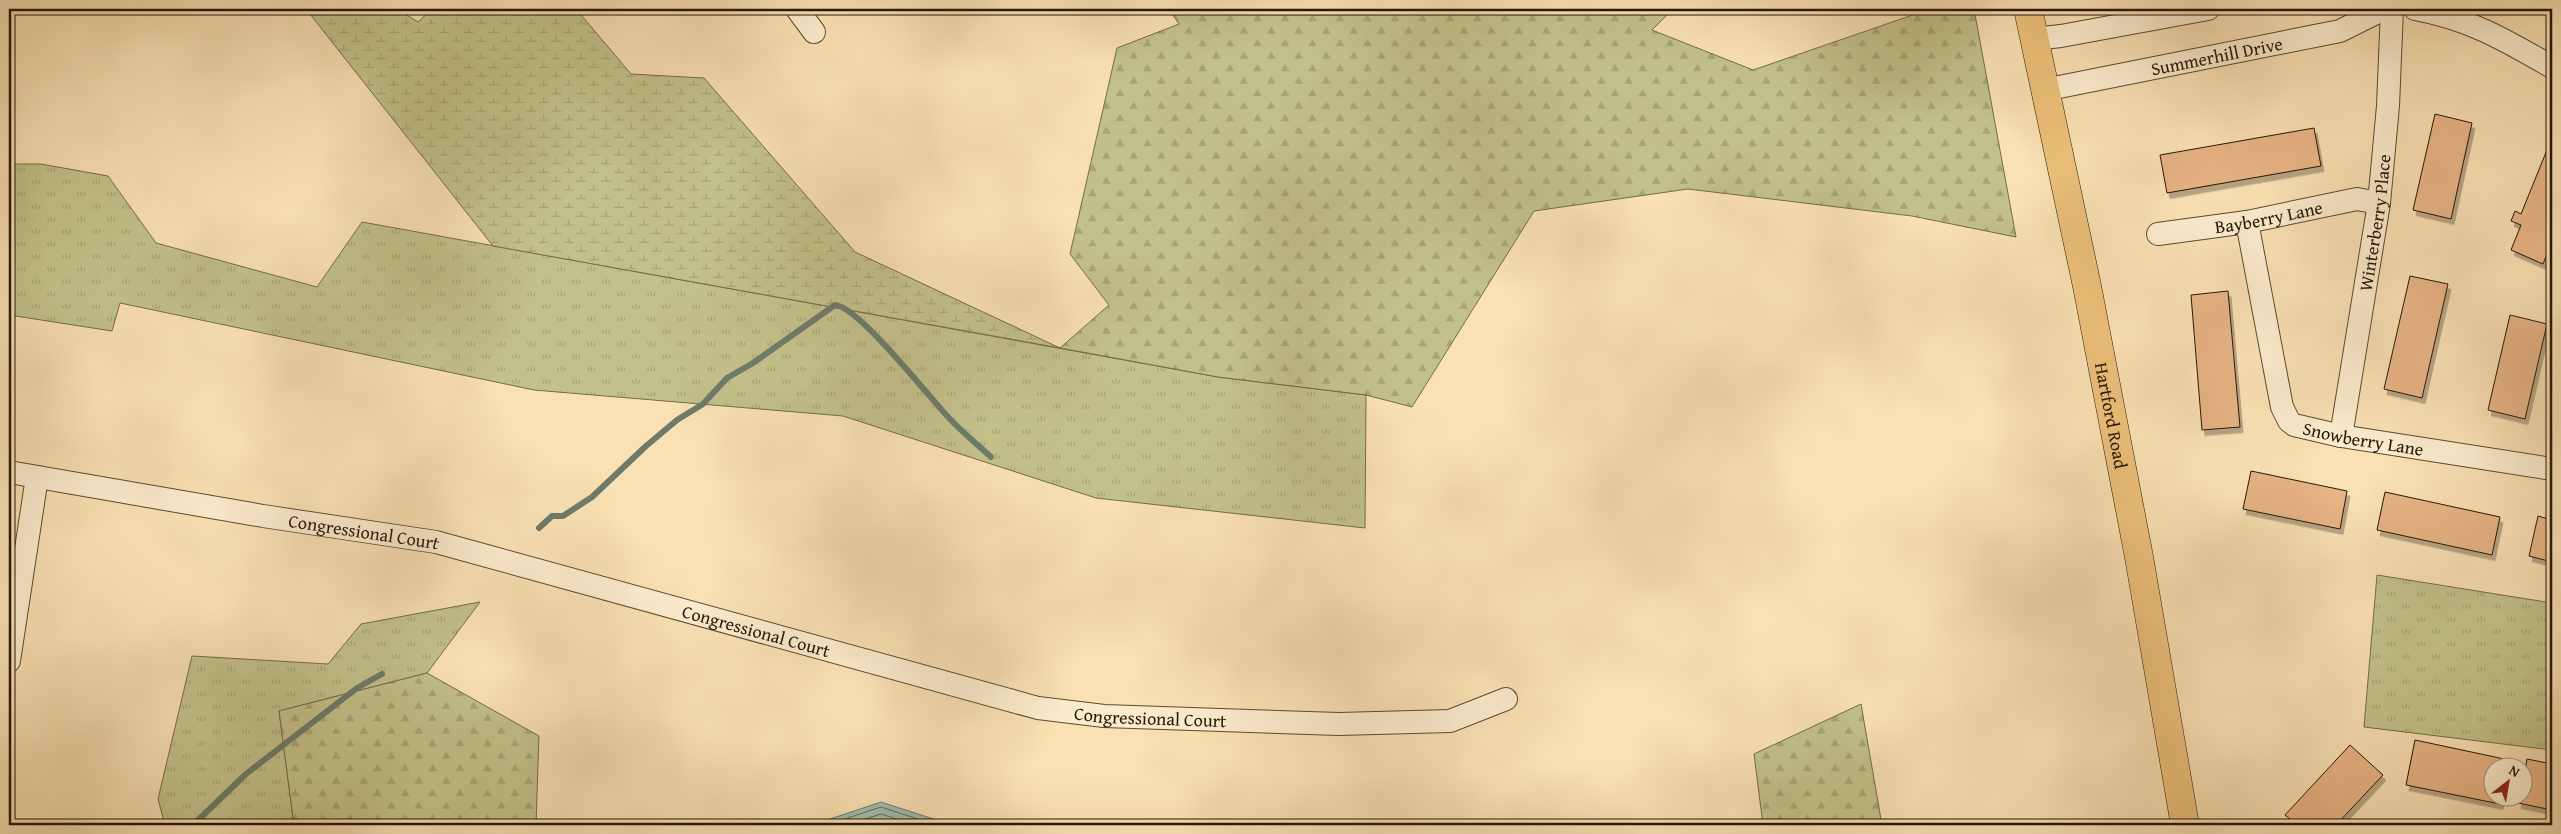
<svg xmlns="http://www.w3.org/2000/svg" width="2561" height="834" viewBox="0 0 2561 834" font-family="'Gentium Book Plus',serif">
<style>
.grass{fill:url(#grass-tufts);stroke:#746c48}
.forest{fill:url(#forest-firs);stroke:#746c48}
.wetland{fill:url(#wetland-marsh);stroke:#746c48}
.water{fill:#9ebdaf;stroke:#6e7b6b}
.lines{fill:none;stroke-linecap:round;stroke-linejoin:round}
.shore{stroke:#626a5a;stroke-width:1}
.stream{stroke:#6e7b6b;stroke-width:6}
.building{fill:#e8b486;stroke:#251706;filter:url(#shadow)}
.minor-casing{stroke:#5a4a32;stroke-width:24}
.major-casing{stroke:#251706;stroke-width:29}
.minor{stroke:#fcecce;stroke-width:22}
.major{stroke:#edc07a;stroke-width:28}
.labels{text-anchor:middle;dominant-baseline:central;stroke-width:4;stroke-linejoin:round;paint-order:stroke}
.street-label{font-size:18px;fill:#251706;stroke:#fcecce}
</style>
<defs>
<pattern id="grass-tufts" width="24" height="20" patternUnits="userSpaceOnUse" patternTransform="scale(1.25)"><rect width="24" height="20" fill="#c3c18a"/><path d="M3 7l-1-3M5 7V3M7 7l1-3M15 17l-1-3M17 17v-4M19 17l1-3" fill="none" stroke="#a7a576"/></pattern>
<pattern id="forest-firs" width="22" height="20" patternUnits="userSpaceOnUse" patternTransform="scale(1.25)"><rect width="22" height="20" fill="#c3c18a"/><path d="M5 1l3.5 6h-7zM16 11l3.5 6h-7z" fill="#a7a576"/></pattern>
<pattern id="wetland-marsh" width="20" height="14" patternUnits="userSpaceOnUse" patternTransform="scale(1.25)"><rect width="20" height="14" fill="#c3c18a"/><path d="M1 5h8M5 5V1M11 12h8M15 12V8" fill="none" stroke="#a7a576"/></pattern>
<filter id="shadow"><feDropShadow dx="3" dy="5.5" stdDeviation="0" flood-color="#0004"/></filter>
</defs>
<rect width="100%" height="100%" fill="#fae1b4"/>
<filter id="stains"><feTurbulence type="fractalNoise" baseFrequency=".004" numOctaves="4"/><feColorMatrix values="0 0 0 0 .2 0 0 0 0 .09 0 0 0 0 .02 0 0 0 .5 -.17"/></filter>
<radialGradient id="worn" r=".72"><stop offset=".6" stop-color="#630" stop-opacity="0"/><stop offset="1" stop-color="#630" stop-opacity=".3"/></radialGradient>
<path class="grass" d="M9 164H41L108 176 156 243 317 287 362 222 1218 377 1366 395 1365 528 1096 498 843 416 534 390 120 303 112 331 9 315Z
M2377 575 2552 603V750L2364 727Z
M480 602 427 673 279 711 294 825H165L158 799 192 656 328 664 361 624Z"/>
<path class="forest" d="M1169 9H1673L1652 30 1753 70 1930 9H1974L2016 237 1912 216 1688 189 1534 211 1412 407 1366 395 1218 377 1060 348 1109 305 1070 254 1117 48 1179 24Z
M427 673 539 736 536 825H294L279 711Z
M1861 704 1882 825H1763L1754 754Z"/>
<path class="wetland" d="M306 9H397L418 22 432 9H576L631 74 704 78 855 252 1060 348 493 246Z"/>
<path class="water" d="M881 802 952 825H818V823Z"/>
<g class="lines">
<path class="shore" d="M827 825 881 807 936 825
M847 825 881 814 916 825"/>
<path class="stream" d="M539 528 552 516H563L592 497 646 446 677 420 703 404 727 378 753 363 835 305C858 306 929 397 949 418 962 432 977 444 991 457
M193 825 246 774 357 688 382 674"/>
</g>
<path class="building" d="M2435 114 2472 123 2451 219 2413 210Z
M2314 128 2321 166 2167 193 2160 155Z
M2551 140 2552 242 2543 264 2511 250 2521 225 2511 221 2515 211 2521 214Z
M2410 276 2448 284 2422 398 2384 389Z
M2228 291 2240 427 2202 430 2191 295Z
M2510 315 2547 324 2525 419 2488 410Z
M2251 471 2347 491 2340 529 2243 509Z
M2385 492 2500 517 2492 555 2377 530Z
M2538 516 2552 520V562L2529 556Z
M2415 740 2509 760 2508 766H2494V796H2502L2500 804 2406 785Z
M2350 745 2383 775 2336 825H2297L2285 815Z
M2527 759 2552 764V810L2518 803 2519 796H2524V777Z"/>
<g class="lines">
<g class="minor-casing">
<g id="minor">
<path d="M797 9 814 32"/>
<path d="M2415 9C2470 19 2505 40 2552 67"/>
<path d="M2033 39 2061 36 2208 9"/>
<path id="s1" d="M2044 90 2340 31 2384 9"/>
<path id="s2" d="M2247 222 2282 407 2289 421 2294 425 2341 436 2552 469"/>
<path id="s3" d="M2158 234 2247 222 2357 199 2379 203"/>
<path id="s4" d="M2341 436 2379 203 2388 106 2392 9"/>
<path id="s5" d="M9 472 263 516 436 542 1038 708 1104 716 1339 724 1450 721 1506 699"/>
<path d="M9 661 37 477"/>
</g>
</g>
<g class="major-casing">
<g id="major">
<path id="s6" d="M2028 9 2087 286 2139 557 2185 825"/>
</g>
</g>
<use href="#minor" class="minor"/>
<use href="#major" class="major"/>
</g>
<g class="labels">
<g class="street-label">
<text stroke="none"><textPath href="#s1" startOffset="176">Summerhill Drive</textPath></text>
<text stroke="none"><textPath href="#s3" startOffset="112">Bayberry Lane</textPath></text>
<text stroke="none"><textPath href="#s4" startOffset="216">Winterberry Place</textPath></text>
<text stroke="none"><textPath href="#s6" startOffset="415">Hartford Road</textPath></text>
<text stroke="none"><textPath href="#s2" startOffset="281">Snowberry Lane</textPath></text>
<text stroke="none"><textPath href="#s5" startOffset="360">Congressional Court</textPath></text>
<text stroke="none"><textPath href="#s5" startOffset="765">Congressional Court</textPath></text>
<text stroke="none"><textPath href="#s5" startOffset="1170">Congressional Court</textPath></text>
</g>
</g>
<rect width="2561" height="834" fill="none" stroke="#fae1b4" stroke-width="30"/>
<rect x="10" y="10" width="2541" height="814" fill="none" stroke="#251706" stroke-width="2.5"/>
<rect x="15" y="15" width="2531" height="804" fill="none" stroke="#251706"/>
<g transform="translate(2508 782) rotate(31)"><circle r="24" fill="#fcecce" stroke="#a6977e"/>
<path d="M0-4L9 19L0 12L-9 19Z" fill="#8f2418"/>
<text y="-8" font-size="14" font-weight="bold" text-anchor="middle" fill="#251706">N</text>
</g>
<rect width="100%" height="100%" filter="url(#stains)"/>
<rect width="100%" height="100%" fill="url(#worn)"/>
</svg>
